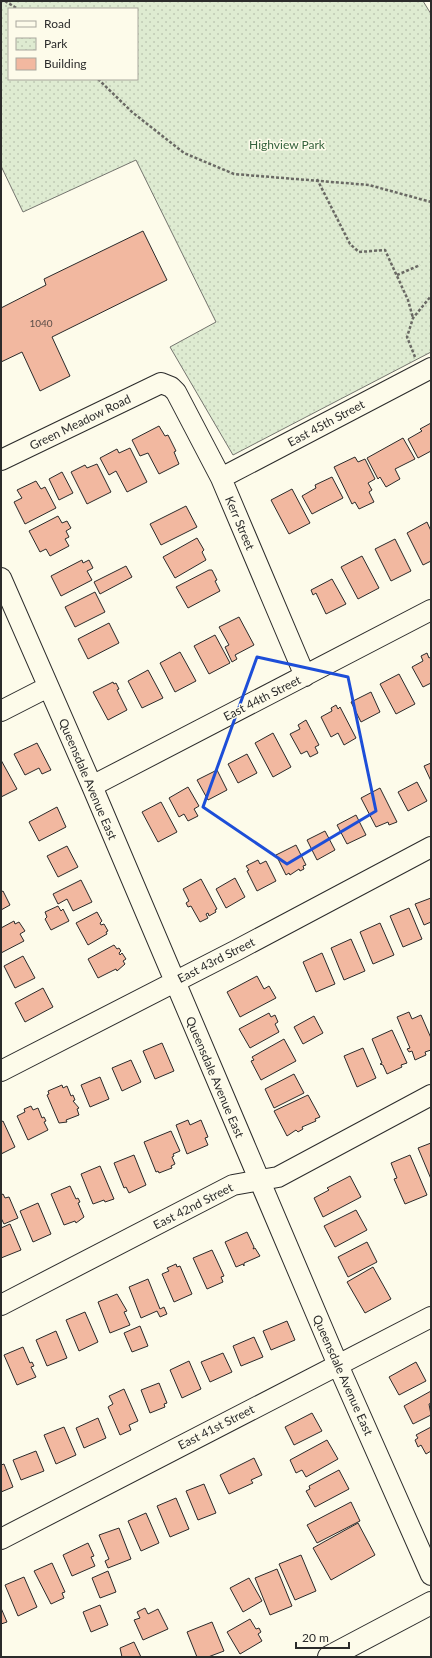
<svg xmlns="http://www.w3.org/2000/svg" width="432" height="1658" viewBox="0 0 432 1658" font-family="Lato,sans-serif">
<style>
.park{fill:url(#park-dots);stroke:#74746e;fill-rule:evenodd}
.building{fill:#f2b8a0;stroke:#2b2b2b}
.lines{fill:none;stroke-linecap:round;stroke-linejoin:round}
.minor-casing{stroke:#2b2b2b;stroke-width:22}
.major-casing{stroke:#2b2b2b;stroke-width:24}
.path{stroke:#6a6964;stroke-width:2.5;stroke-dasharray:3 2;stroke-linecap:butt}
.minor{stroke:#fdfbea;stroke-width:20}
.major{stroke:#fdfbea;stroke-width:22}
.marked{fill:none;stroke:#1d4ed8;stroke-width:3;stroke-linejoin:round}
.labels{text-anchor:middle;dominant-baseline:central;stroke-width:3;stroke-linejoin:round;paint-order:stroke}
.number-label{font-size:10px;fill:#5d4e48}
.park-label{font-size:12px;fill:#34623c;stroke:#fdfbea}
.street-label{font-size:12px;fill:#2b2b2b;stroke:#fdfbea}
</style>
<defs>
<pattern id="park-dots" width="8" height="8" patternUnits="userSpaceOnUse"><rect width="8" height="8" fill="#deebd1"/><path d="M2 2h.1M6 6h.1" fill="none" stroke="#bfcab4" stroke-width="1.8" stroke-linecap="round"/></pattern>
</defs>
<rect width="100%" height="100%" fill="#fdfbea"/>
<path class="park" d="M1 1H423L431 14V352L233 455 170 347 216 322 136 160 23 212 1 166ZM9 9H137V79H9Z"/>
<path class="building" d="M143 231 167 280 52 337 70 376 40 391 22 352 1 362V308L46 285 44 279Z
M431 423V451L418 458 408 439 422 431 420 429Z
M159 426 165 436 168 435 176 451 174 452 179 464 159 474 148 453 140 456 132 440Z
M403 438 415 459 395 469 400 479 386 487 380 477 378 479 367 458Z
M130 448 147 482 127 492 116 471 109 475 100 458 117 449 119 453Z
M355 457 358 462 365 459 375 479 368 483 372 490 369 492 374 502 359 509 355 502 352 504 334 467Z
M97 464 111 492 87 504 71 472 85 465 87 468Z
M62 472 73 493 59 500 49 479Z
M332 477 343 498 312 514 302 496 316 488 315 485Z
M36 481 41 489 45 487 56 508 25 524 14 502 22 498 17 490Z
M292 489 310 523 289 534 271 500Z
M186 506 197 527 161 545 150 524Z
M58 516 62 523 67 521 71 528 66 531 69 537 65 539 69 546 50 556 46 549 40 552 29 531Z
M427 522 431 531V561L423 565 407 533Z
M197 538 204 550 202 552 206 560 175 578 163 557Z
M395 539 411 571 391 581 375 549Z
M362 556 379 588 358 599 341 567Z
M82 560 83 563 89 560 93 568 87 571 92 580 61 596 51 576Z
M126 566 132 577 100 594 94 582Z
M209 570H212L217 580 215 581 220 591 188 608 176 587Z
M332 579 346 604 326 614 316 593 313 595 311 590Z
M95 592 105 612 75 627 65 607Z
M239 617 254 645 235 655 237 659 232 662 225 647 229 645 219 627Z
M109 623 119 643 88 659 78 639Z
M215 635 230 663 209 674 194 646Z
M180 652 196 681 175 692 160 663Z
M427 653 429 658 431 657V683L423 687 412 667 423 661 421 656Z
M148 670 163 698 142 708 128 681Z
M399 674 415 704 396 714 380 684Z
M113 682 114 684 116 683 119 689 117 690 127 710 108 720 93 692Z
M371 692 380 712 361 722 351 702Z
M336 705 338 709 340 707 356 738 344 745 338 733 331 737 321 717 332 711 331 708Z
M306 720 319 745 315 747 318 753 310 757 307 751 301 754 290 734 300 729 298 725Z
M273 733 291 767 273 777 255 743Z
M37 743 51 770 42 774 39 768 25 775 14 754Z
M247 754 257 773 238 783 228 764Z
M1 760 17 789 1 797Z
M431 763V781L424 766Z
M217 770 227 790 208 800 197 780Z
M417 782 427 801 408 811 398 792Z
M188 787 199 806 194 809 198 816 188 821 184 814 179 817 169 798Z
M380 788 397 822 389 825 388 822 376 827 361 798Z
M161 802 177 832 158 842 142 812Z
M57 807 66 827 39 841 29 822Z
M356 815 366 835 347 844 337 825Z
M325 831 335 850 317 860 307 840Z
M296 845 306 865 303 866 304 869 300 871 299 869 290 875 289 873 286 875 276 855Z
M67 846 78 867 58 877 47 856Z
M258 860 260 864 266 861 276 881 257 891 247 871 249 870 246 866Z
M235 878 245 897 226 908 216 889Z
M201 879 217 909 215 910 216 912 209 916 208 913 206 914 208 918 200 922 191 906 188 907 186 903 189 901 183 889Z
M81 880 92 902 73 911 67 899 58 904 53 894Z
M3 891 10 905 1 910V892Z
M431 898V922L424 925 415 904Z
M58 906 61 911 63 909 69 921 51 930 45 919 47 917 45 912Z
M409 908 422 939 403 947 390 916Z
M97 912 102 921 100 923 101 925 104 924 108 931 106 932 107 934 88 945 76 923Z
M14 921 15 924 19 922 25 931 20 934 24 941 1 953V928Z
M380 923 394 955 373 964 360 932Z
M351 939 365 971 344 980 331 948Z
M114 945 117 949 119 948 121 951 119 953 120 955 122 953 126 959 123 961 125 964 117 971 116 969 98 978 88 959Z
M322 953 335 984 316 992 303 962Z
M23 956 35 978 15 988 4 966Z
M257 976 264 989 269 986 276 998 240 1017 227 992Z
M43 988 53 1007 25 1022 15 1003Z
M409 1012 412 1019 421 1015 431 1038V1050L425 1052 426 1055 415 1060 412 1051 409 1052 407 1049 410 1048 397 1017Z
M269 1013 271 1017 275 1015 278 1022 275 1024 279 1032 250 1048 239 1029Z
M314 1016 323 1033 303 1044 294 1027Z
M392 1030 407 1063 401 1065 402 1067 387 1074 383 1065 380 1064 382 1063 372 1039Z
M284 1039 296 1061 261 1080 251 1061 254 1060 252 1057Z
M162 1043 174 1071 155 1079 143 1051Z
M363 1048 376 1078 357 1087 344 1056Z
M131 1060 141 1082 122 1091 112 1068Z
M294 1074 304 1093 274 1108 265 1089Z
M100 1077 109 1099 90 1107 81 1085Z
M62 1085 63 1088 67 1086 71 1096 73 1095 75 1100 73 1101 79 1108 77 1109 79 1115 66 1120 67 1122 59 1123 47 1095 49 1094 48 1091Z
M308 1095 320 1117 315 1119 316 1121 302 1127 303 1129 298 1132 296 1130 287 1136 274 1111Z
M31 1106 33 1110 38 1108 42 1118 44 1117 46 1121 44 1122 48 1130 28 1140 17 1116 25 1112 24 1109Z
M188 1120 190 1125 201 1120 208 1137 205 1138 208 1145 187 1154 176 1125Z
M3 1121 15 1147 1 1154V1122Z
M171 1131 180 1151 173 1154 174 1156 172 1157 175 1164 171 1166 172 1168 159 1173 158 1171 156 1172 144 1142Z
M431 1143V1179L418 1148Z
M134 1155 146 1185 129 1193 126 1187 124 1188 114 1163Z
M410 1155 427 1195 405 1204 394 1179 397 1178 391 1163Z
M100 1166 114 1199 105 1202 104 1200 93 1204 81 1174Z
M350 1176 361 1197 323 1217 314 1198 329 1190 327 1188Z
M70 1186 76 1199 78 1198 80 1202 78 1203 84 1217 76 1223 75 1221 64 1225 51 1194Z
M3 1194 5 1198 9 1197 18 1218 4 1224 1 1218V1195Z
M38 1203 51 1234 33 1242 20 1211Z
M356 1210 367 1230 335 1247 324 1226Z
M10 1224 21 1250 1 1258V1228Z
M247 1232 254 1247 253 1249 255 1248 260 1256 244 1263V1266L243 1264 236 1267 225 1242Z
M367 1242 377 1262 348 1277 338 1257Z
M212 1250 224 1276 221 1277 223 1282 207 1289 193 1258Z
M176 1264 177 1267 180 1266 192 1294 174 1302 162 1274 169 1271 167 1268Z
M373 1267 391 1299 365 1313 347 1282Z
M148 1279 160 1309 164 1307 167 1314 160 1317 157 1311 141 1318 129 1287Z
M117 1294 127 1311 124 1312 130 1325 110 1333 98 1302Z
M85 1312 98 1342 79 1351 66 1320Z
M287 1321 295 1340 271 1350 263 1331Z
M140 1326 148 1346 132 1352 124 1333Z
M56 1331 67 1358 47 1366 36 1340Z
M254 1337 263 1357 241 1366 233 1346Z
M23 1347 30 1363 32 1362 34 1366 31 1367 36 1377 17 1385 4 1355Z
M223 1353 232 1372 210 1382 201 1362Z
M189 1361 201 1389 182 1398 170 1370Z
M416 1362 426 1381 399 1395 389 1377Z
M159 1383 167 1403 164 1404 165 1407 150 1413 141 1390Z
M124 1389 138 1421 129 1425 131 1430 120 1435 108 1407 113 1404 109 1396Z
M431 1391V1403L429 1404 431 1415 413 1424 404 1406Z
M312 1413 322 1431 294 1445 285 1427Z
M98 1418 106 1438 84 1448 76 1428Z
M64 1427 76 1455 56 1464 44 1435Z
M431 1427V1451L426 1454 421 1445 418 1447 415 1440 418 1438 416 1435Z
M327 1440 338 1459 306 1477 302 1470 296 1473 290 1460Z
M36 1451 44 1471 21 1480 13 1460Z
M254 1458 262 1475 251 1480 253 1483 229 1494 220 1475Z
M4 1464 13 1487 1 1492V1465Z
M339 1470 349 1489 315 1507 306 1491 310 1489 309 1486Z
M204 1484 216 1513 198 1520 186 1491Z
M176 1498 189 1529 170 1537 157 1506Z
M351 1502 360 1521 317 1543 307 1525Z
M146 1513 159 1543 141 1551 128 1521Z
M358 1523 375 1555 331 1580 313 1548Z
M119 1528 131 1559 108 1568 105 1561 109 1559 99 1535Z
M88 1543 94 1556 91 1557 95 1566 72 1576 63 1555Z
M301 1555 316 1591 295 1600 279 1564Z
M52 1563 65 1592 62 1593 64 1598 51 1604 34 1571Z
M277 1569 292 1606 270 1615 255 1578Z
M108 1571 116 1592 100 1598 92 1578Z
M24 1577 37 1607 18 1616 5 1585Z
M249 1578 262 1601 243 1612 230 1588Z
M100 1605 108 1625 91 1632 83 1612Z
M1 1608 7 1622 1 1624Z
M145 1608 148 1614 158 1609 168 1629 143 1640 134 1620 140 1618 137 1612Z
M250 1619 256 1629 259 1628 261 1632 258 1634 262 1641 240 1654 227 1632Z
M212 1622 224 1651 208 1657H197L187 1632Z
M134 1642 141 1657H122L120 1648Z"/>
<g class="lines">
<g class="minor-casing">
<path id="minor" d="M1 460 161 383 171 387 176 392 221 478 305 676
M221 478 431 368
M1 578 92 786 338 1365 431 1575
M1 711 48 687
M92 786 431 610
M1 1071 237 950 431 847
M1 1305 233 1185 278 1177 431 1095
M1 1539 431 1317"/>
</g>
<g class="major-casing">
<path id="major" d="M329 1657 431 1603"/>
</g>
<path class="path" d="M5 1 18 9
M98 79 132 112 184 153 234 174 369 185 431 202
M317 179 350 244 359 252 385 250 408 300 413 318
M397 275 420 265
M415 357 407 337 413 318 431 296"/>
<use href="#minor" class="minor"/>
<use href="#major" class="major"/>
</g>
<path class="marked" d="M257 657 348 677 376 811 287 864 203 807Z"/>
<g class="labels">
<g class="number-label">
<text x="41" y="323">1040</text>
</g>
<g class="park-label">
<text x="287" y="144">Highview Park</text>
</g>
<g class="street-label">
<text transform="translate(80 422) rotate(-26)">Green Meadow Road</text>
<text transform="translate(326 423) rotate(-28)">East 45th Street</text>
<text transform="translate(240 523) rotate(67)">Kerr Street</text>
<text transform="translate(262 698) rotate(-27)">East 44th Street</text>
<text transform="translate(88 779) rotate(67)">Queensdale Avenue East</text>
<text transform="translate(216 960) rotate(-27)">East 43rd Street</text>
<text transform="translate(215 1077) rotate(67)">Queensdale Avenue East</text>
<text transform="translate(193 1206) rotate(-27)">East 42nd Street</text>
<text transform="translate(343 1375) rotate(66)">Queensdale Avenue East</text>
<text transform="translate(216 1427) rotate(-27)">East 41st Street</text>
</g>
</g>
<rect width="432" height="1658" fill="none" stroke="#2b2b2b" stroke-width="4"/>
<rect x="8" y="8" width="130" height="72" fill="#fdfbea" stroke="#a9a89e"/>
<rect x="16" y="21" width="20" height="6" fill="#fdfbea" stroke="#a9a89e"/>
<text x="44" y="28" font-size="12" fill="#2b2b2b">Road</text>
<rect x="16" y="38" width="20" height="12" fill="url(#park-dots)" stroke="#a9a89e"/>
<text x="44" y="48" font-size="12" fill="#2b2b2b">Park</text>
<rect x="16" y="58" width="20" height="12" fill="#f2b8a0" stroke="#a9a89e"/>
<text x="44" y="68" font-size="12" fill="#2b2b2b">Building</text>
<path d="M296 1642v6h53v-6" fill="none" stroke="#2b2b2b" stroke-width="2"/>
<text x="302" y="1642" font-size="12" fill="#2b2b2b" stroke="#fdfbea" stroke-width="3" paint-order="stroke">20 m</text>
</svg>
